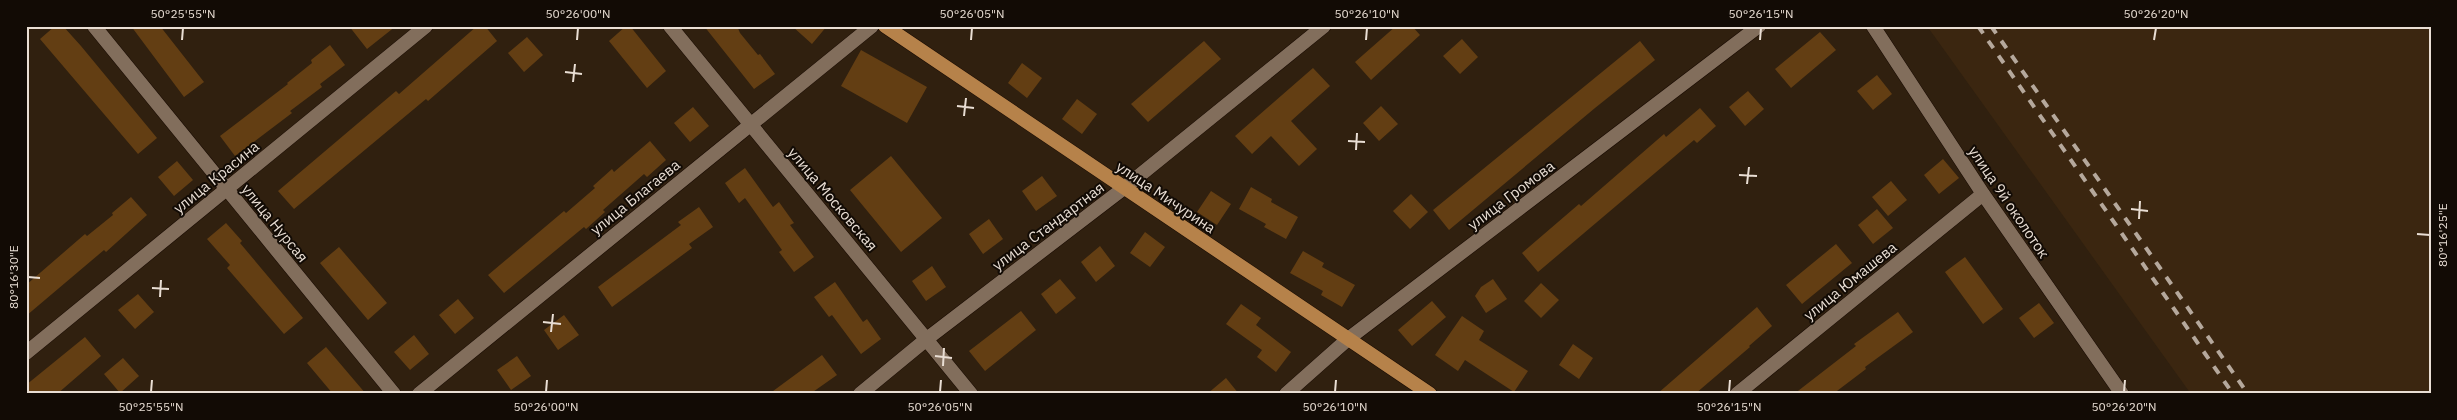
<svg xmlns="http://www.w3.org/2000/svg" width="2457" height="420" viewBox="0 0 2457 420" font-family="'IBM Plex Sans',sans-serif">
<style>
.built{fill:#3b2610}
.building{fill:#633e13}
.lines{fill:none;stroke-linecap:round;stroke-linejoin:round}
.minor-casing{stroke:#170900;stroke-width:15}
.primary-casing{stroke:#170900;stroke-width:15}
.minor{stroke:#826e5c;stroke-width:14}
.primary{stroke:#b6824a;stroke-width:14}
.rail{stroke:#b5a89c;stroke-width:4;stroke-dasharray:9 9;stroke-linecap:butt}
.ticks{fill:none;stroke:#e9ded4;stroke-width:2}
.labels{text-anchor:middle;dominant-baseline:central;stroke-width:4;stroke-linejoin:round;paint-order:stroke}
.street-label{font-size:15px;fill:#e9ded4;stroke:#120b05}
.neatline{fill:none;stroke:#e9ded4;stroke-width:2}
.ticks-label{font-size:12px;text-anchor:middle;fill:#e9ded4}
</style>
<rect width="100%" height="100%" fill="#30200f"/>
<path class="built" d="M1927 26H2431V394H2191Z"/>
<path class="building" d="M55 26H63L81 46 157 138 138 154 40 39Z
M131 26H160L204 82 184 97Z
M349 26H396L367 49Z
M477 26H485L497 41 428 101 426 99 294 209 278 191 396 91 399 94Z
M626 26H630L666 71 647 88 609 41Z
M704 26H737L740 33 758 55 760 54 775 74 754 89Z
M792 26H827L812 44Z
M1396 26H1412L1420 35 1371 80 1355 62Z
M1820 32 1836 50 1791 88 1775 69Z
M527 37 543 55 524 72 508 53Z
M1462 39 1478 57 1460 74 1443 56Z
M1204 41 1221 59 1148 122 1131 104Z
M1640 41 1655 60 1595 108 1449 230 1433 210Z
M330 45 345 65 320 84 322 87 290 111 292 113 235 156 220 136 288 84 287 83 312 63 311 60Z
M861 50 927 87 907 123 841 86Z
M1022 63 1042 78 1027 98 1008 83Z
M1313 68 1330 86 1291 121 1317 149 1299 166 1271 136 1252 154 1235 136Z
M1877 75 1892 94 1873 110 1857 91Z
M1748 91 1764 109 1745 126 1729 107Z
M1077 99 1097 114 1082 134 1062 119Z
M1381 106 1398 124 1379 141 1363 123Z
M693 107 709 126 690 142 674 123Z
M1700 108 1716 126 1697 143 1694 140 1538 272 1522 253 1579 204 1581 206 1664 134 1666 137Z
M650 141 666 160 647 177 644 174 603 210 605 212 586 229 584 227 504 293 488 275 564 211 566 213 595 188 593 186 612 169 614 172Z
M891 156 942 218 901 252 850 190Z
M1943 159 1959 178 1939 194 1924 175Z
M177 161 193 180 174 196 158 177Z
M745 168 773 207 779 202 794 223 790 225 814 257 794 272 779 252 782 250 745 198 739 203 725 183Z
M1042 176 1057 196 1036 211 1022 191Z
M1891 181 1907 200 1888 216 1872 197Z
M1251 187 1272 199 1271 202 1298 217 1286 239 1264 227 1266 224 1239 209Z
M1211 191 1231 204 1217 225 1197 212Z
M1411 194 1428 212 1410 229 1393 211Z
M131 197 147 215 106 252 104 250 26 316V285L85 234 87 236 113 215 112 213Z
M699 207 713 227 689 244 692 248 612 307 598 287 681 225 678 222Z
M1877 209 1893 228 1873 244 1858 225Z
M989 219 1003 239 983 254 969 234Z
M226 223 242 241 240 243 303 318 284 334 227 268 230 265 207 239Z
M1145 232 1165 247 1150 267 1130 253Z
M1836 244 1852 263 1802 304 1786 285Z
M1100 246 1115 266 1096 282 1081 262Z
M339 247 387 303 368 320 320 263Z
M1303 251 1324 263 1322 267 1355 285 1342 307 1321 295 1323 291 1290 273Z
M1965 257 2003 309 1983 324 1945 272Z
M932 266 946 287 926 301 912 281Z
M1060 279 1076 298 1056 314 1041 294Z
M1493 279 1507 299 1486 313 1475 296 1481 287Z
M835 282 863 322 867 319 881 339 861 354 832 315 829 317 814 297Z
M1541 283 1559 300 1541 318 1524 301Z
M138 294 154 312 135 329 118 310Z
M458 299 474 318 455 334 439 315Z
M1432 301 1446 317 1412 346 1398 330Z
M2039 303 2054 323 2034 338 2019 318Z
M1241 304 1261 318 1256 325 1291 352 1276 372 1257 357 1262 350 1226 324Z
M1757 307 1772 326 1749 346 1750 347 1695 394H1657Z
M1021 311 1036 330 985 371 969 351Z
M1898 312 1913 332 1865 367 1866 369 1833 394H1794L1856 346 1854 344Z
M564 315 579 335 558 350 544 330Z
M1462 316 1484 331 1479 340 1528 371 1514 392 1465 360 1458 371 1435 355Z
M414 335 429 354 410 370 394 352Z
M85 337 101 356 57 394H26V385Z
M1573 344 1593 358 1579 379 1559 365Z
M326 347 366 394H333L307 363Z
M822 355 837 375 810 394H769Z
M517 356 531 376 511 390 497 370Z
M123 358 139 376 120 393 104 374Z
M1226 378 1239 394H1207Z"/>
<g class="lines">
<g class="minor-casing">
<path id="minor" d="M94 26 394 394
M670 26 971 394
M1873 26 1983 194 2122 394
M26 353 426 26
M419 394 872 26
M860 394 928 338 1124 188 1324 26
M1286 394 1348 339 1759 26
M1737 394 1983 194"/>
</g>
<g class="primary-casing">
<path id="primary" d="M885 26 1430 394"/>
</g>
<use href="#minor" class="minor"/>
<use href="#primary" class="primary"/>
<path class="rail" d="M1978 26 2233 394
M1991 26 2248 394"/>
</g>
<path class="ticks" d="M182 40 183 28M577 40 578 28M971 40 972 28M1366 40 1367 28M1760 40 1761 28M2154 40 2156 28M565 72 582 74M573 82 575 64M957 106 974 108M964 116 966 98M1348 141 1365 142M1356 150 1357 133M1739 175 1757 176M1747 184 1749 167M2131 209 2148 211M2139 219 2140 201M2417 234 2430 235M28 277 40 278M152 288 169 289M160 297 161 280M543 322 561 324M551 332 553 314M935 356 952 358M943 366 944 348M151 392 152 380M546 392 547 380M940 392 941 380M1335 392 1336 380M1729 392 1730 380M2124 392 2125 380"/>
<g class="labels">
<g class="street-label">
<text transform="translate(216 177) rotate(-39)">улица Красина</text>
<text transform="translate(1511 195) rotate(-37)">улица Громова</text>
<text transform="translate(635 197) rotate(-39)">улица Благаева</text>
<text transform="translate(1166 197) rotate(34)">улица Мичурина</text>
<text transform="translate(833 199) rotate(50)">улица Московская</text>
<text transform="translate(2009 202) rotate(56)">улица 9й околоток</text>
<text transform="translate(275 223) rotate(51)">улица Нурсая</text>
<text transform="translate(1048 226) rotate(-37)">улица Стандартная</text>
<text transform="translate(1850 281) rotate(-39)">улица Юмашева</text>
</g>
</g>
<rect width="2457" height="420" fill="none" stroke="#120b05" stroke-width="55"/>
<rect x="28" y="28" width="2402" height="364" class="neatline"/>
<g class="ticks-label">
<text x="183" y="18">50°25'55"N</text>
<text x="578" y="18">50°26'00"N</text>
<text x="972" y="18">50°26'05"N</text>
<text x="1367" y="18">50°26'10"N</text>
<text x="1761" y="18">50°26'15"N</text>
<text x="2156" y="18">50°26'20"N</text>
<text transform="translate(2443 235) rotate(-90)" y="4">80°16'25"E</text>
<text transform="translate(14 277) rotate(-90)" y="4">80°16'30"E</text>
<text x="151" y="411">50°25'55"N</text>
<text x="546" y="411">50°26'00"N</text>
<text x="940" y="411">50°26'05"N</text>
<text x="1335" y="411">50°26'10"N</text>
<text x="1729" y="411">50°26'15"N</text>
<text x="2124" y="411">50°26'20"N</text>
</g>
</svg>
